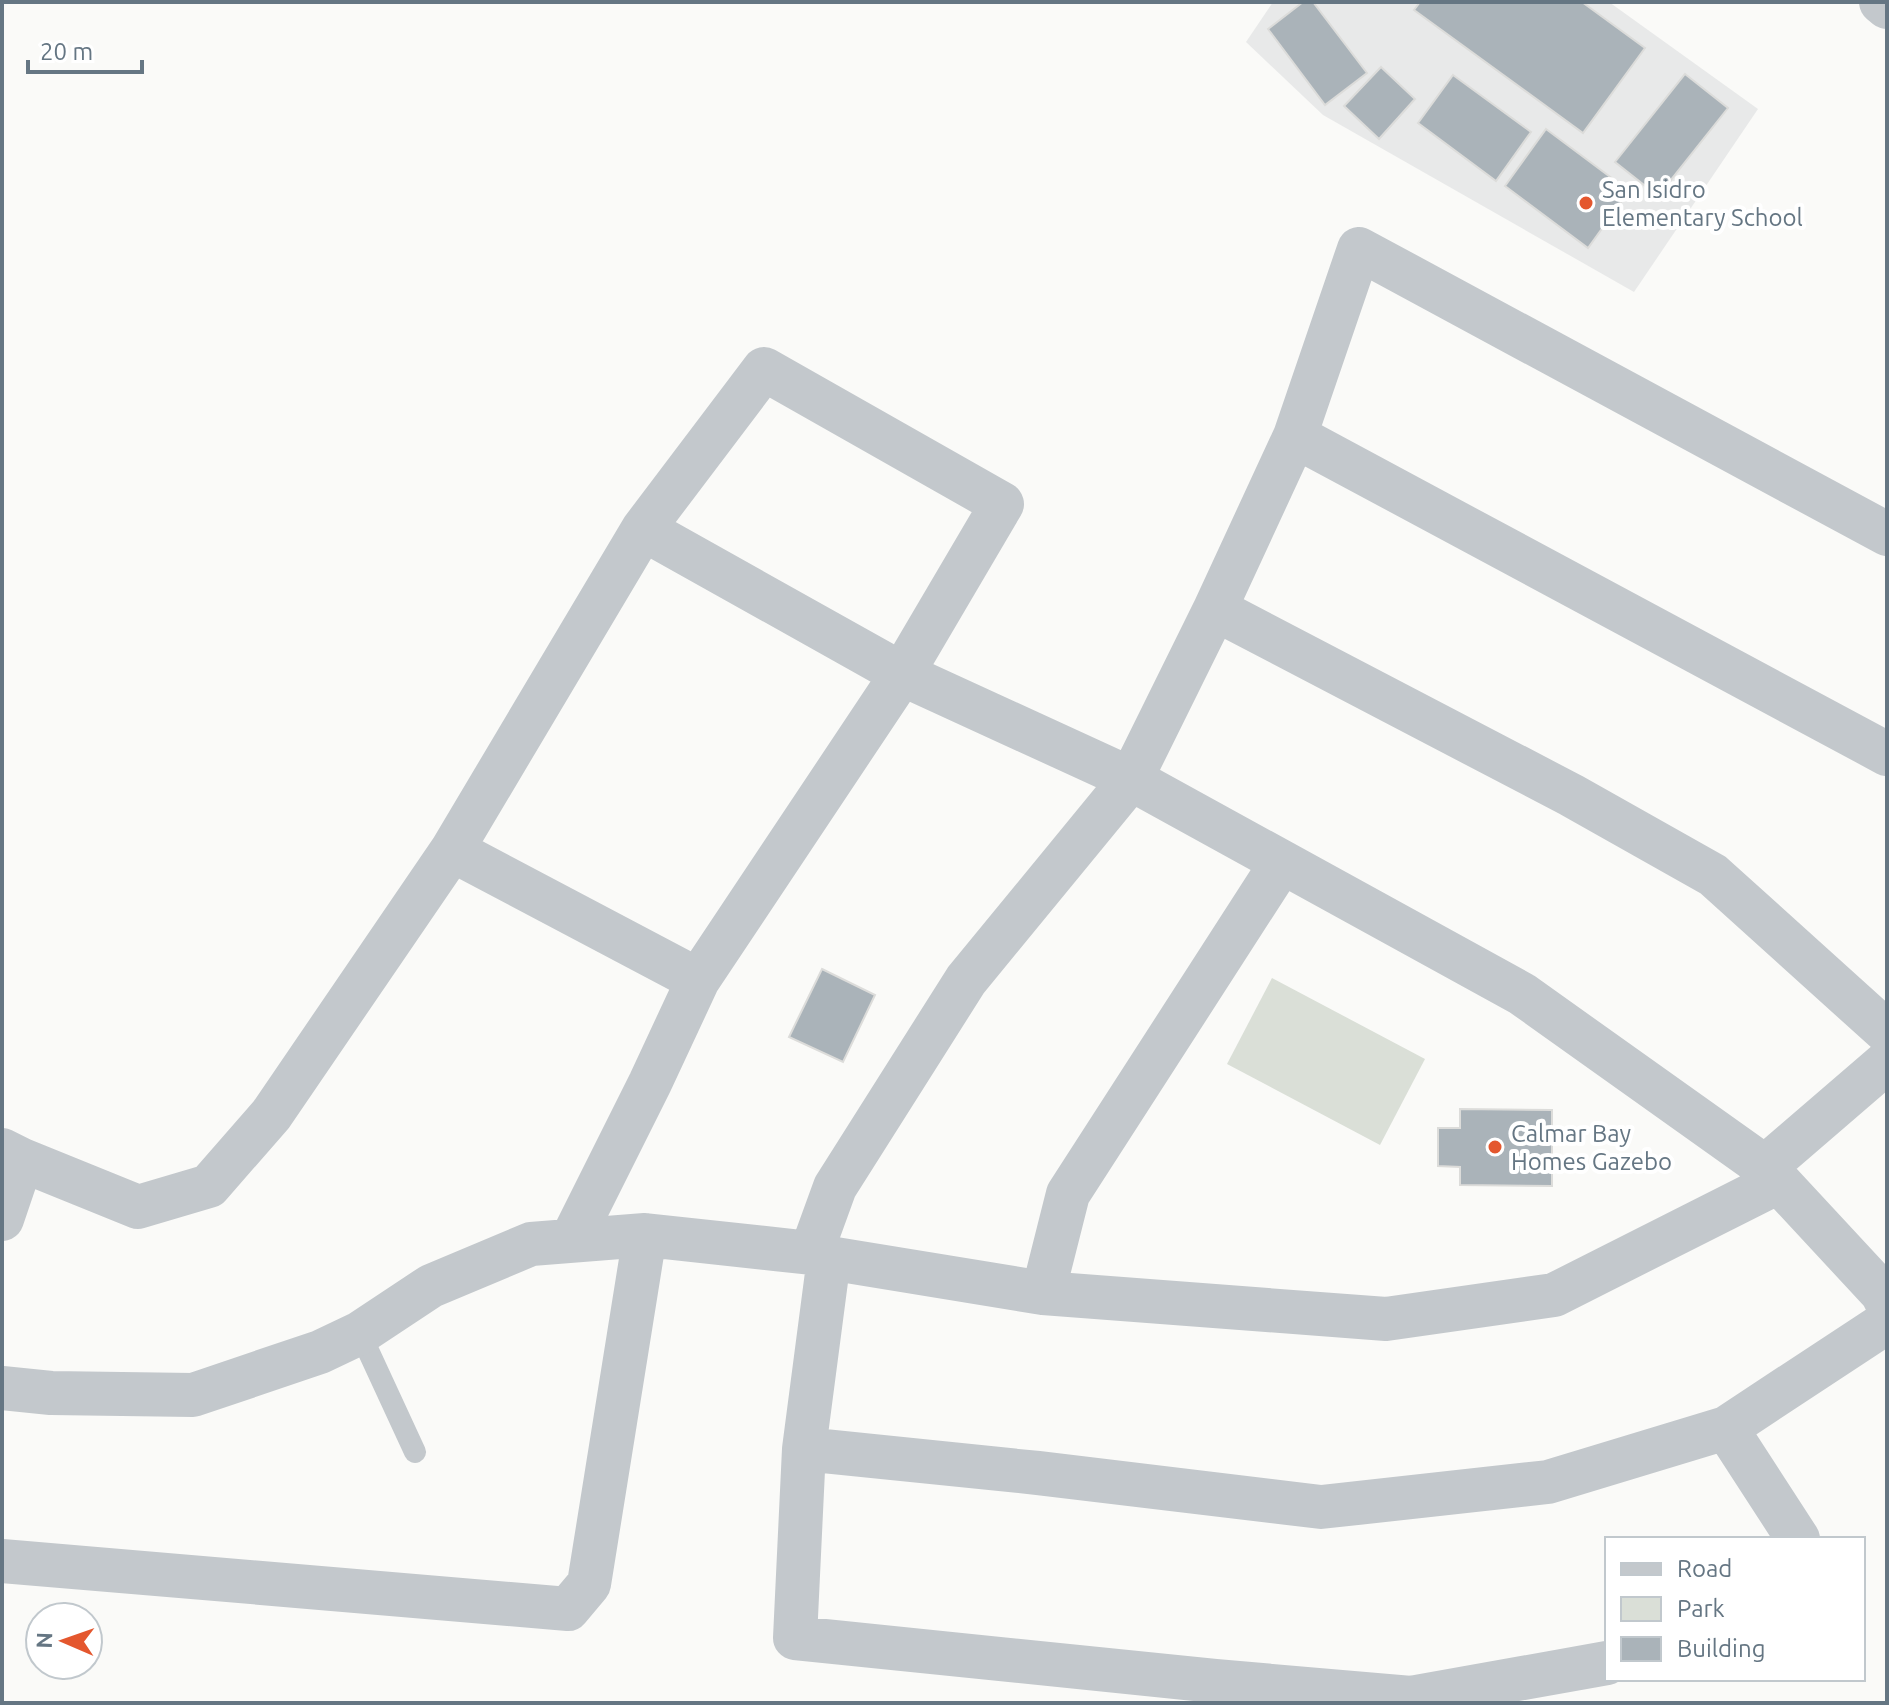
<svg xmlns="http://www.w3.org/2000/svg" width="1889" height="1705" viewBox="0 0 1889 1705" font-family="Ubuntu,sans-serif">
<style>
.built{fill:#e8e9e9}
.green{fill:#dadfd7}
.building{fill:#aab3b9;stroke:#dcdcda;stroke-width:2}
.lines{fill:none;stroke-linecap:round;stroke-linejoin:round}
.service{stroke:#c3c8cc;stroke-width:22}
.minor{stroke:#c3c8cc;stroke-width:44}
.tertiary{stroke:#c3c8cc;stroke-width:44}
.poi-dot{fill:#e4572e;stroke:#fff;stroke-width:3}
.labels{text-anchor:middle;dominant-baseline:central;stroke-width:8;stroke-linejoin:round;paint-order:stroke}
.poi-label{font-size:24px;fill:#657683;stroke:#fff;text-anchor:start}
</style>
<rect width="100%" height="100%" fill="#fafaf8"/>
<path class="built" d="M1273 2H1609L1758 109 1634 292 1323 115 1246 42Z"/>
<path class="green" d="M1272 978 1425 1059 1380 1145 1227 1064Z"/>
<path class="building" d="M1303 2H1313L1367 73 1325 105 1268 29Z
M1420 2H1582L1645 48 1583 133 1414 10Z
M1381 67 1415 99 1379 139 1344 106Z
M1685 74 1728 108 1658 196 1615 162Z
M1453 75 1531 132 1496 181 1418 123Z
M1546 129 1629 191 1588 248 1505 186Z
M822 969 875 995 843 1062 789 1037Z
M1460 1109 1552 1110V1186L1460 1185V1167L1438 1166V1128H1460Z"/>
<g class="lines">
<path class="service" d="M360 1333 415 1452"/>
<path class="minor" d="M1295 436 1887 754
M643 529 902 674 1131 779 1522 994 1765 1167 1882 1293 1887 1303
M1215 609 1571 795 1713 875 1887 1032
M452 850 698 980
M2 1150 22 1160 138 1207 209 1186 271 1115 452 850 643 529 764 369 1002 504 902 674 698 980 650 1083 571 1241
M1765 1167 1887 1062
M2 1219 22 1160
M811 1253 835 1187 966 980 1131 779 1215 609 1295 436 1359 249 1887 534
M829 1258 804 1449 795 1638 1215 1681 1411 1698 1607 1663
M1043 1293 1068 1194 1282 862
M2 1388 51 1393 193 1395 320 1352 360 1333 431 1286 531 1244 645 1235 811 1253 829 1258 1043 1293 1386 1319 1554 1295 1778 1182
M1726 1428 1798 1539
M804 1449 1038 1473 1321 1507 1548 1482 1726 1428 1887 1322
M2 1561 568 1609 589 1584 645 1235"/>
<path class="tertiary" d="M1881 2 1887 7"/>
</g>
<g class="poi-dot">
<circle cx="1586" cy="203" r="8"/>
<circle cx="1495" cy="1147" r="8"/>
</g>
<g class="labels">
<g class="poi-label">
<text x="1602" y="189">San Isidro<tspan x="1602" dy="28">Elementary School</tspan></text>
<text x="1511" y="1133">Calmar Bay<tspan x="1511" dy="28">Homes Gazebo</tspan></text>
</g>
</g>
<rect width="1889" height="1705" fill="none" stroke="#657683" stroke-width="8"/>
<rect x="1605" y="1537" width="260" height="144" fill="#ffffff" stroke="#c1c8cd" stroke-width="2"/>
<rect x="1621" y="1563" width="40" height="12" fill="#c3c8cc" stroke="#c1c8cd" stroke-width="2"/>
<text x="1677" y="1577" font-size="24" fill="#657683">Road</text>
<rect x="1621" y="1597" width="40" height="24" fill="#dadfd7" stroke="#c1c8cd" stroke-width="2"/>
<text x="1677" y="1617" font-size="24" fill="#657683">Park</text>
<rect x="1621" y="1637" width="40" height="24" fill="#aab3b9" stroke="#c1c8cd" stroke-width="2"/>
<text x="1677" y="1657" font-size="24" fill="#657683">Building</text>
<g transform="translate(64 1641) rotate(272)"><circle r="38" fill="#ffffff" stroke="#c1c8cd" stroke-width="2"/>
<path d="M0-6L14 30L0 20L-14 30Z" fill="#e4572e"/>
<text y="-12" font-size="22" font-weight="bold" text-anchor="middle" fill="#657683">N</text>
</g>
<path d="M28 60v12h114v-12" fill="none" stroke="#657683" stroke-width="4"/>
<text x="40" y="60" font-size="24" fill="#657683" stroke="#ffffff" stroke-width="6" paint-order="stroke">20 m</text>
</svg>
